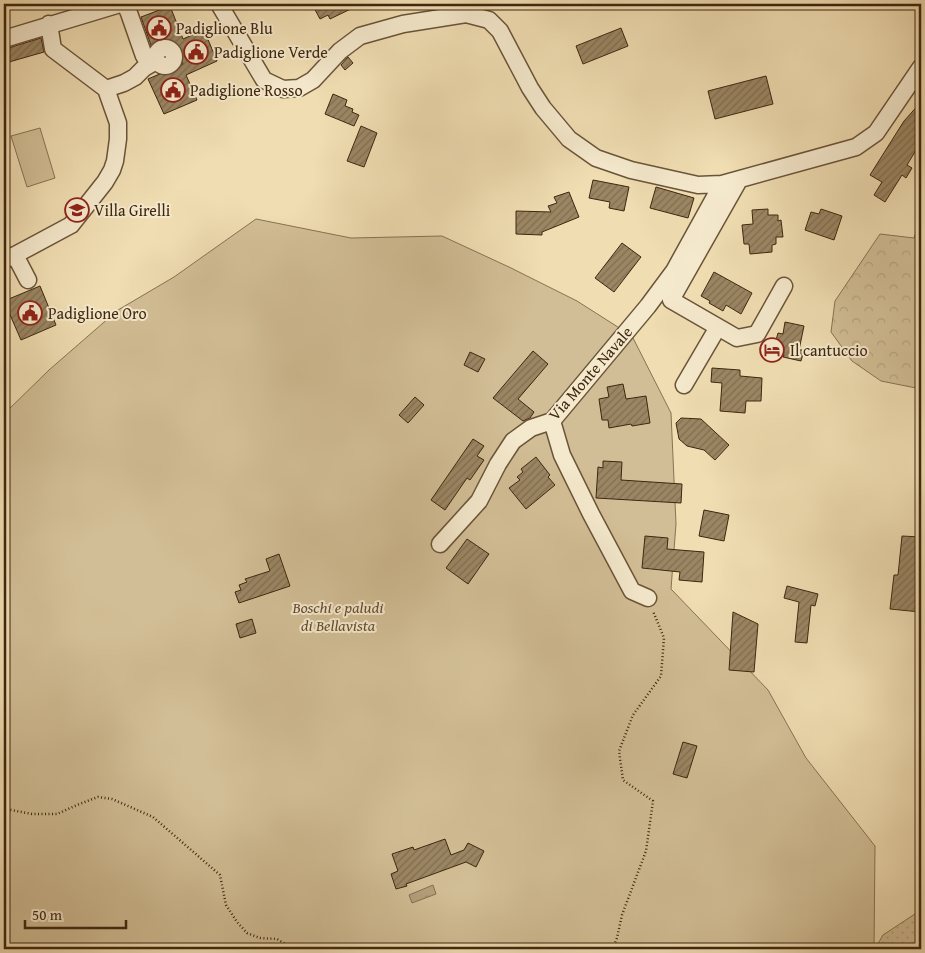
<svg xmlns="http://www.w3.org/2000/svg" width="925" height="953" viewBox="0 0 925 953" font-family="'Gentium Book Plus',serif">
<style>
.grass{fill:url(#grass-dots);stroke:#887252}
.forest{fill:url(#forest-crowns);stroke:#887252}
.green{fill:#d2be96;stroke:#887252}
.water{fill:url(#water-ripples);stroke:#846f50}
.building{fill:url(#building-hatch);stroke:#3e270f}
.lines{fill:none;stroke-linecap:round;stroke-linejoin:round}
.minor-casing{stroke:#6a5438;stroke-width:19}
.path{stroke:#3e270f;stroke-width:2.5;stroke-dasharray:1 2.5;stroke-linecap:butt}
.minor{stroke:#f5e9cd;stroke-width:16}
.labels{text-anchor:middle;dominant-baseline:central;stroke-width:4;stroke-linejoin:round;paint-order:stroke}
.poi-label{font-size:16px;fill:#3e270f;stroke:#f5e9cd;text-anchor:start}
.street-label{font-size:16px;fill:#3e270f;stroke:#f5e9cd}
.park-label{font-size:16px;font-style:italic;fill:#634d31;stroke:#f5e9cd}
</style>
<defs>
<pattern id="grass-dots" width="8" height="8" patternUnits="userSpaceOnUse" patternTransform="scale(1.25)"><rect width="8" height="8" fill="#d2be96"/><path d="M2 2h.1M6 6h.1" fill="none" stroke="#b5a380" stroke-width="1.8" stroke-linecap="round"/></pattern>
<pattern id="forest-crowns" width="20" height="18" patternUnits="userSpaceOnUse" patternTransform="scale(1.25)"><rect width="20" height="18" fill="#d2be96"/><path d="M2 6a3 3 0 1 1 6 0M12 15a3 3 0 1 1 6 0" fill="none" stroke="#b5a380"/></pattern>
<pattern id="water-ripples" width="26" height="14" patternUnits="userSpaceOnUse" patternTransform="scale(1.25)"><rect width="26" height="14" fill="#b39f7b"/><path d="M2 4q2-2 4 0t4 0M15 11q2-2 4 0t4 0" fill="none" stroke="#938263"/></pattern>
<pattern id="building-hatch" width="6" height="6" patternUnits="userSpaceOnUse" patternTransform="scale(1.25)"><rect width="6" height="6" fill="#9b8664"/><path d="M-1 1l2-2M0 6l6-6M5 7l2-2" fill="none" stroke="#806e51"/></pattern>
</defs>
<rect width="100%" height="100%" fill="#f0ddb2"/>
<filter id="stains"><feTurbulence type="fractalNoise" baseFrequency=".004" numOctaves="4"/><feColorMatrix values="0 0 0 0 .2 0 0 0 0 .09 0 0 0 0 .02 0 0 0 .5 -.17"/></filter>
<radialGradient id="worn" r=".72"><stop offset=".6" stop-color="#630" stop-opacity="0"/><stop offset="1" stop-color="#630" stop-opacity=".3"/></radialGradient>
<path class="grass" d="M921 910V949H875L883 935Z"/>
<path class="forest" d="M921 217V389L881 381 852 361 831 332 835 301 880 234 914 238Z"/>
<path class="green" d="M40 128 55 178 27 187 11 136Z
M256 219 351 238 442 236 509 267 577 301 632 336 671 413 676 524 671 589 768 690 806 758 875 846 874 949H4V414L49 370 118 310 174 277Z"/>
<path class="water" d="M433 885 436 894 412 903 409 895Z"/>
<path class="building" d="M312 4H361L330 19 328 15 320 19Z
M170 6 183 39 204 30 217 61 186 75 197 100 164 114 148 79 183 64 172 41 152 48 141 17Z
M621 28 628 46 583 64 576 46Z
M41 38 44 52 9 62 5 49Z
M348 57 353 63 345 70 341 65Z
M766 76 773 104 715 119 708 91Z
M333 94 347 100 345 106 353 109 352 112 359 115 354 126 325 114Z
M921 102V142L907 165 912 168 906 178 902 175 885 202 874 195 882 182 870 175 904 121Z
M361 126 377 133 364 167 347 161Z
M593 180 629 187 624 211 609 208 610 202 589 198Z
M656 187 694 198 688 218 650 208Z
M569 192 579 217 542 232V235L516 234V211L551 212 548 206 557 203 554 197Z
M768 209V215H778V221L781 220 783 237H776V244L772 245V252L750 254 749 244H744L742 225 753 224 752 210Z
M821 209 842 216 834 240 805 230 811 212 819 214Z
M622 243 641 257 614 292 595 278Z
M714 272 752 293 741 314 726 305 723 311 709 303 710 301 701 296Z
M40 286 56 325 21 340 4 301Z
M785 322 804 326 799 350H804L801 361 783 357 784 355 770 352 772 339 776 340 778 333 783 334Z
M533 351 548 364 518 399 534 412 530 418 523 421 493 398Z
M470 352 485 359 478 372 464 365Z
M712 368 740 370V376L762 378 761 401H746L745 413 720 411 722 383 711 382Z
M623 384 626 399 646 396 650 423 632 426 631 424 609 428 608 420H602L599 399 609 397 607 387Z
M415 397 424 405 408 423 399 415Z
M681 418 701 419 729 445 715 460 704 450 687 446 679 439 676 423Z
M473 439 484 446 477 456 484 460 470 480 467 478 445 510 431 500Z
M536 457 550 475 548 477 555 485 526 509 509 488 520 480 517 477 523 472 521 469Z
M603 461 622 462 621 480 682 484 681 503 596 498 598 467 603 468Z
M704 510 729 515 724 541 699 536Z
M645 536 668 538 667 549 704 552 702 582 679 580 680 572 642 568Z
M902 536 921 537V594L920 612 890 609 894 575H898Z
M467 539 489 554 468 584 446 568Z
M279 554 290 586 239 603 235 592 241 590 239 585 247 582 245 579 270 571 266 559Z
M787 586 818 594 815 606 811 605 807 643 795 642 799 602 784 598Z
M733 612 758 624 754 672 729 670Z
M252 619 256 633 240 638 236 624Z
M683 742 697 746 687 778 673 774Z
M445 839 451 855 464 850 468 843 484 851 476 867 466 862 406 884 407 886 396 889 391 874 398 871 392 854 413 847 414 850Z"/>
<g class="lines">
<g class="minor-casing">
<path id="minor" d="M219 4 264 80 283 89 299 88 313 80 340 51 360 36 403 24 466 14 489 20 500 31 530 88 543 108 569 139 596 158 631 170 698 185 722 184 856 147 876 133 921 67
M49 24 53 49 106 89
M4 39 120 4
M156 57a9 9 0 1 1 18 0a9 9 0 1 1-18 0Z
M739 180 671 300 737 338 757 334 784 286
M15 255 28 280
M4 260 15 255 71 225 105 182 112 170 115 161 118 139V123L106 89 124 83 135 77 144 68 156 61 144 56 129 13 125 4
M684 385 718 327
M552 421 562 455 591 514 632 591 648 598
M440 544 479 501 498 464 513 441 531 428 552 421 648 306 674 271 722 184"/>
</g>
<path class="path" d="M4 807 11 810 32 814H57L77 805 98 797 112 799 153 817 220 875 226 905 237 922 247 933 260 938 277 939 289 946 291 949
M613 949 617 938 622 915 646 851 653 801 623 780 619 751 633 715 661 676 664 638 653 611"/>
<use href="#minor" class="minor"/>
</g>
<defs>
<g id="civic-ring" transform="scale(1.25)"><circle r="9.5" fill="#f5e9cd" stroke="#8f2418" stroke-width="1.5"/><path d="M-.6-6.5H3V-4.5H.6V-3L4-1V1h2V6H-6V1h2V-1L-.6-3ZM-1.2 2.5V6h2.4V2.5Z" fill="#8f2418"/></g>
<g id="school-ring" transform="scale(1.25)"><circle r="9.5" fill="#f5e9cd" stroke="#8f2418" stroke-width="1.5"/><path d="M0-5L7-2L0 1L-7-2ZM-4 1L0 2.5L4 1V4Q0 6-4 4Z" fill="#8f2418"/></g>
<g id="hotel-ring" transform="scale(1.25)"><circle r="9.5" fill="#f5e9cd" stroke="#8f2418" stroke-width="1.5"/><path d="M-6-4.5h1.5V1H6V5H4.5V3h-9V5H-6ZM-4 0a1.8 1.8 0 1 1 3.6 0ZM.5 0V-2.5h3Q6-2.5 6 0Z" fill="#8f2418"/></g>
</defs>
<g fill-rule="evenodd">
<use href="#civic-ring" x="159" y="28"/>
<use href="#civic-ring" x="196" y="52"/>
<use href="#civic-ring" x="173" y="90"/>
<use href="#school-ring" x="77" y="210"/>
<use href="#civic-ring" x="30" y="313"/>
<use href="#hotel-ring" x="772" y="350"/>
</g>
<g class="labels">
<g class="poi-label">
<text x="176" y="28">Padiglione Blu</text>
<text x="214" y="52">Padiglione Verde</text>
<text x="190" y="90">Padiglione Rosso</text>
<text x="94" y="210">Villa Girelli</text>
<text x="48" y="313">Padiglione Oro</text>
<text x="790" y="350">Il cantuccio</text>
</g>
<g class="street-label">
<text transform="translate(590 373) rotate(-49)">Via Monte Navale</text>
</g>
<g class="park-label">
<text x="338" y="607">Boschi e paludi<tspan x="338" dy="18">di Bellavista</tspan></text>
</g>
</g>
<rect width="925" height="953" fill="none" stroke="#f0ddb2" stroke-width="20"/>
<rect x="5" y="5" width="915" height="943" fill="none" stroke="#3e270f" stroke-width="2.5"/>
<rect x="10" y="10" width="905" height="933" fill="none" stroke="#3e270f"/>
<path d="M25 920v8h101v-8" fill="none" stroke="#3e270f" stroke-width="2.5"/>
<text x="32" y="920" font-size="15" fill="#3e270f" stroke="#f5e9cd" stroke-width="4" paint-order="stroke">50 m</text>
<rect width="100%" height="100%" filter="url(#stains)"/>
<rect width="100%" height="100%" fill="url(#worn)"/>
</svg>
